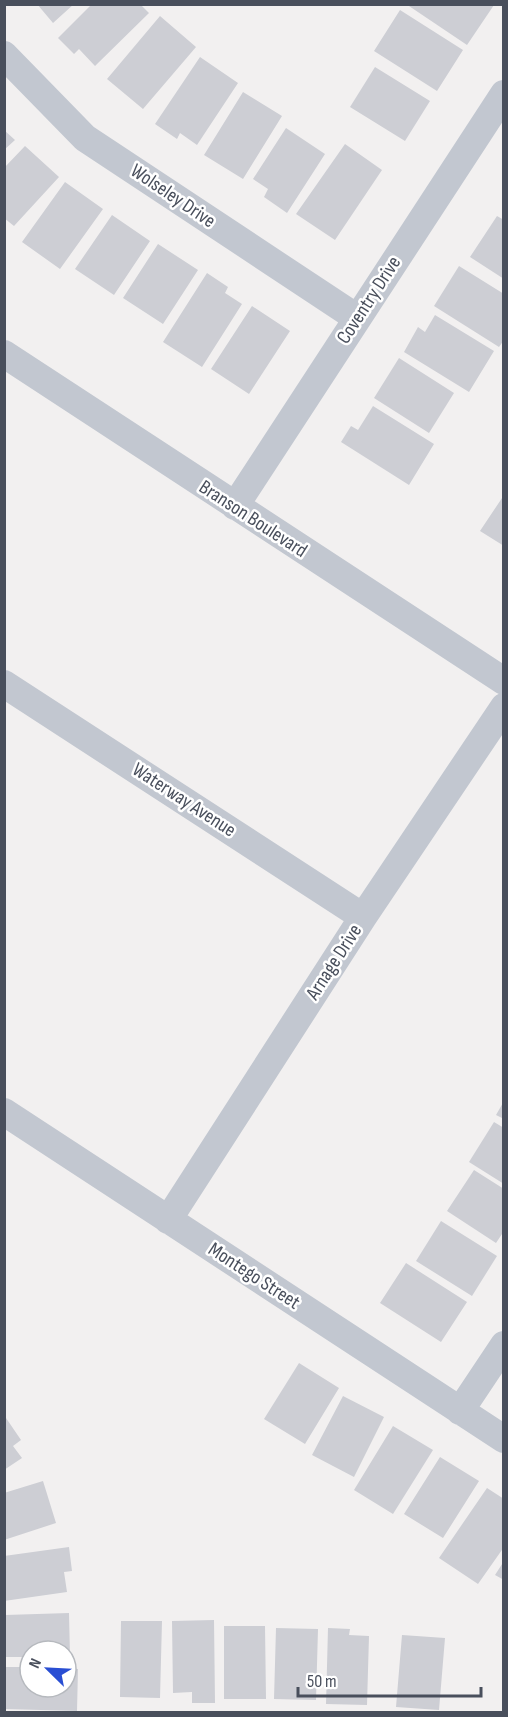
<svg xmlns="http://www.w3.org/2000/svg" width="508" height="1717" viewBox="0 0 508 1717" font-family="'Sofia Sans Condensed',sans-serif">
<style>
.building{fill:#cdced4}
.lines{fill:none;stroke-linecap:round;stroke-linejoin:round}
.minor{stroke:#c2c7d0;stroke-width:28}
.labels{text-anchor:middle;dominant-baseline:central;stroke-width:5;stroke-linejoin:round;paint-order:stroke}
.street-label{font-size:20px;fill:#494f5c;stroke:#fff}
</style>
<rect width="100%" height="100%" fill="#f2f0f0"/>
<path class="building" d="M37 4H74L53 23Z
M92 4H140L149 13 95 66 79 49 74 54 58 38Z
M406 4H492L494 5 467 45Z
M400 10 463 50 437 91 374 51Z
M160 16 196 47 143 109 107 79Z
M200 57 238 83 197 145 180 133 177 139 155 124Z
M375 67 430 101 405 141 350 107Z
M243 92 282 116 243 179 204 155Z
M286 128 325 154 287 213 264 197 268 189 253 179Z
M4 130 15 140 4 150Z
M345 144 382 170 335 240 296 214Z
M25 146 59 177 14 226 4 218V168Z
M65 182 103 209 60 269 22 242Z
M112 215 150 241 114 295 75 269Z
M497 216 504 220V279L470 257Z
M158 244 198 270 163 324 123 298Z
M459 266 504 294V340L499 347 434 306Z
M207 273 228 287 225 293 242 304 202 367 163 342Z
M252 306 290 331 249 394 211 369Z
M435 315 494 351 469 392 404 352 418 327 425 332Z
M399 358 454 393 429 433 374 398Z
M373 406 434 444 409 485 341 442 351 426 358 430Z
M504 495V546L480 531Z
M504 1101V1119L496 1115Z
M494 1122 504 1128V1184L469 1162Z
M474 1170 504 1189V1231L496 1243 447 1211Z
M441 1221 497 1256 472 1296 416 1261Z
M406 1263 467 1302 441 1342 380 1303Z
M299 1363 339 1388 305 1444 264 1419Z
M343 1396 384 1417 354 1477 312 1455Z
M6 1418 21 1440 13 1446 22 1458 4 1470Z
M393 1426 433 1450 393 1514 354 1490Z
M440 1457 479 1481 443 1538 404 1514Z
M43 1481 56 1523 4 1540V1493Z
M487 1488 504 1499V1547L478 1584 439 1558Z
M69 1547 72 1571 64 1572 67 1592 4 1601V1556Z
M504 1561V1580L495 1575Z
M69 1613 70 1656H66V1651H30V1657H6L5 1615Z
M214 1620 215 1703H192V1692L173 1693 172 1621Z
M121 1621H162L160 1698 120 1697Z
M224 1626H265L266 1699H224Z
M276 1628 318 1629 316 1700 274 1699Z
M328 1628 350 1629 349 1635 369 1636 367 1705 326 1704Z
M402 1635 445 1638 439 1710 396 1707Z
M4 1667H30V1687H66V1668L78 1669 77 1711 4 1709Z"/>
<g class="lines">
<path class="minor" d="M4 55 85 138 357 318
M4 354 504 681
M235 506 504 94
M4 684 363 917
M4 1112 504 1439
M168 1220 363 917 504 707
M460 1411 504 1345"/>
</g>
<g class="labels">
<g class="street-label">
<text transform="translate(173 196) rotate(34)">Wolseley Drive</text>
<text transform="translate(369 300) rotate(-57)">Coventry Drive</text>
<text transform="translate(253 519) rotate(33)">Branson Boulevard</text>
<text transform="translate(184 800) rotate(33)">Waterway Avenue</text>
<text transform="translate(334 962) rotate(-57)">Arnage Drive</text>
<text transform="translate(254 1276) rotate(33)">Montego Street</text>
</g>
</g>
<rect width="508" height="1717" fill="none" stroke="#494f5c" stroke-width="12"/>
<g transform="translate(48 1669) rotate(294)"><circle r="28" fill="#ffffff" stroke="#b6b9be" stroke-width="1.5"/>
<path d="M0-4.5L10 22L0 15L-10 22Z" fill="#294ed3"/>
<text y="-9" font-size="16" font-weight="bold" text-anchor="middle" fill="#494f5c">N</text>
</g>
<path d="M298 1687v9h183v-9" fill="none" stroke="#494f5c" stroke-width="3"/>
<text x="307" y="1687" font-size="18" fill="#494f5c" stroke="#ffffff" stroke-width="4.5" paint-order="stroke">50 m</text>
</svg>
